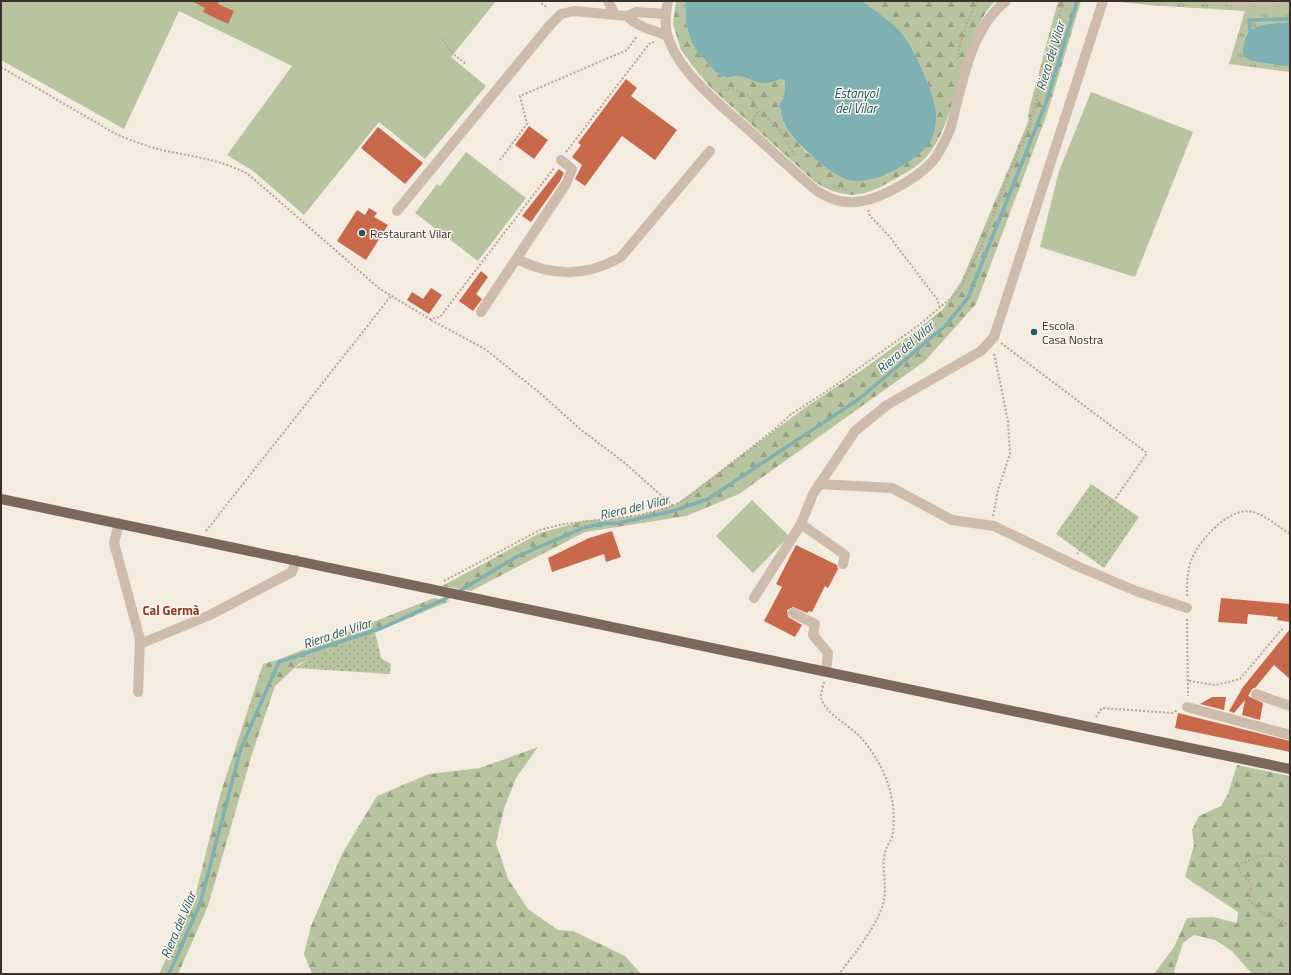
<svg xmlns="http://www.w3.org/2000/svg" width="1291" height="975" viewBox="0 0 1291 975" font-family="'Titillium Web',sans-serif">
<style>
.grass{fill:url(#grass-tufts)}
.forest{fill:url(#forest-firs)}
.park{fill:#b8c4a0}
.garden{fill:url(#garden-dots)}
.water{fill:#7fb0b2}
.lines{fill:none;stroke-linecap:round;stroke-linejoin:round}
.stream{stroke:#7fb0b2;stroke-width:3.5}
.building{fill:#c8694b}
.path{stroke:#b9a596;stroke-width:2;stroke-dasharray:2 2;stroke-linecap:butt}
.minor{stroke:#cdbbac;stroke-width:10}
.major{stroke:#7d675c;stroke-width:10}
.poi-dot{fill:#1f5a5e;stroke:#fbf5ee;stroke-width:1.5}
.labels{text-anchor:middle;dominant-baseline:central;stroke-width:3;stroke-linejoin:round;paint-order:stroke}
.poi-label{font-size:12px;fill:#3b302b;stroke:#fbf5ee;text-anchor:start}
.water-label{font-size:13px;font-style:italic;fill:#1f5a5e;stroke:#fbf5ee}
.neighbourhood-label{font-size:13px;font-weight:bold;fill:#8c3b22;stroke:#fbf5ee}
</style>
<defs>
<pattern id="grass-tufts" width="24" height="20" patternUnits="userSpaceOnUse"><rect width="24" height="20" fill="#b8c4a0"/><path d="M3 7l-1-3M5 7V3M7 7l1-3M15 17l-1-3M17 17v-4M19 17l1-3" fill="none" stroke="#97a083"/></pattern>
<pattern id="forest-firs" width="22" height="20" patternUnits="userSpaceOnUse"><rect width="22" height="20" fill="#b8c4a0"/><path d="M5 1l3.5 6h-7zM16 11l3.5 6h-7z" fill="#97a083"/></pattern>
<pattern id="garden-dots" width="8" height="8" patternUnits="userSpaceOnUse"><rect width="8" height="8" fill="#b8c4a0"/><path d="M2 2h.1M6 6h.1" fill="none" stroke="#97a083" stroke-width="1.8" stroke-linecap="round"/></pattern>
</defs>
<rect width="100%" height="100%" fill="#f4ebe1"/>
<path class="grass" d="M1112 1H1290V22C1263 25 1242 21 1243 56L1251 61 1290 67V72L1229 64 1245 11 1148 5Z"/>
<path class="forest" d="M676 1H686C684 19 687 36 697 52 699 55 703 57 706 61 714 71 715 73 727 78 752 70 753 92 781 79L785 81 784 97 779 105 785 126 792 136 806 152 836 173 886 175 902 166 925 148 935 104 915 56 871 8 862 1H996C989 6 984 15 980 23 958 62 955 122 928 155 917 168 900 176 886 184 859 199 841 198 815 182L710 87 692 65 681 50 673 24Z
M1058 1H1081L1047 114 976 304 925 361 739 494 686 516 585 532 471 591 442 586 540 533 583 521 637 516 675 505 806 407 862 370 917 330 943 309 962 280 1028 122 1029 110Z
M434 598 450 601 299 664 275 686 252 754 208 906 178 974H159L196 893 221 792 263 664 277 660Z
M538 747 516 778 504 809 496 843 508 879 528 909 558 930 573 931 625 956 641 974H312L304 954 311 926 343 852 377 796 429 774 480 768Z
M1237 765 1290 776V974H1252L1232 951 1215 940 1194 935 1183 943 1174 971 1175 974H1154L1174 947 1187 918 1213 917 1237 923 1238 912 1185 877 1194 845 1192 830 1199 816 1221 806 1228 794Z"/>
<path class="park" d="M1 1H496L451 57 486 86 425 159 379 122 304 215 253 171 227 155 292 66 179 11 124 129 1 60Z
M1091 92 1193 132 1135 277 1040 247 1059 171Z
M466 152 526 198 478 261 415 213 437 184 440 186Z
M752 500 789 536 753 573 716 536Z"/>
<path class="garden" d="M1091 484 1139 517 1104 568 1056 534Z
M375 632 381 658 391 664 390 674 295 668 313 657Z"/>
<path class="water" d="M686 1H862C876 12 890 20 902 34 912 45 933 91 935 106 937 115 936 126 933 136 930 146 917 156 908 162 893 173 874 181 855 181 836 181 793 142 785 125 782 119 781 111 779 105L784 97 785 81 781 79C752 92 752 70 727 78 715 73 714 71 706 61 703 57 699 55 697 52 687 36 684 19 686 1Z
M1290 22V67L1251 61 1243 56C1242 21 1263 25 1290 22Z"/>
<g class="lines">
<path class="stream" d="M1250 31 1249 20 1290 19
M458 592 516 557 583 528 600 524 619 523 673 511 708 499 859 399 945 326 968 298 1047 100 1077 1
M169 974 200 904 241 748 279 662 382 628 451 596"/>
</g>
<path class="building" d="M192 1H219L218 4 234 11 228 24 203 12 205 8Z
M626 79 637 88 631 96 677 130 655 160 622 136 585 186 575 179 582 165 572 157 581 145 578 143Z
M529 126 548 140 534 159 515 145Z
M378 127 423 163 405 184 361 148Z
M559 169 564 173 560 181 531 222 522 216Z
M369 208 377 213 374 217 388 225 366 260 337 241 357 210 365 215Z
M481 271 488 277 476 294 482 299 473 311 459 301Z
M431 288 442 295 429 314 407 300 412 292 423 299Z
M612 531 621 557 606 562 604 554 552 572 548 558 589 538Z
M796 545 837 565 838 569 828 588 825 586 812 612 809 611 807 613 793 607 787 610 788 617 802 625 795 637 764 621 782 587 776 584Z
M1221 598 1290 604V622L1277 620 1278 617 1248 614 1247 624 1218 622Z
M1290 629V679L1274 665 1255 688 1252 689 1248 696 1263 703 1260 720 1242 715 1245 700 1234 713 1229 711 1243 687Z
M1212 697H1226L1224 710 1200 704Z
M1178 713 1290 741V752L1175 728Z"/>
<g class="lines">
<path class="path" d="M538 1 548 8
M442 39 453 54 466 64
M957 59C961 38 967 20 978 1
M1 67 114 133C132 141 151 148 171 152 198 157 223 161 248 174L380 289 430 319 440 317 554 168
M720 90 731 89 747 95 754 102 758 110 780 130 795 156
M753 121 758 110
M566 152 649 44 654 42
M500 160 527 124 520 96 627 50 637 36
M834 187 847 190
M868 210 870 216 889 236 937 299 940 308
M431 320 485 349 540 393 580 429 625 463 673 506
M1001 343 1147 453 1077 554
M993 516 998 490 1010 454 1008 421 994 353
M206 531 391 296
M444 581 540 530 564 524 640 515 667 508 683 501 775 429 790 415 830 389 919 325 958 292 981 247 1010 171 1029 128 1063 2 1060 1
M1187 596C1187 582 1187 568 1194 554 1203 537 1231 506 1253 512 1265 515 1279 527 1290 534
M1187 619 1188 696
M1189 681 1216 685 1240 679 1283 628
M824 682C823 686 821 693 821 697 823 713 853 727 863 740 885 767 897 797 893 833 892 840 886 846 885 853 881 868 888 888 883 904 876 928 854 954 839 974
M1096 717 1102 708 1172 713 1178 710
M1290 865 1279 856H1260L1235 866 1251 884 1248 899 1260 911 1290 925"/>
<path class="minor" d="M608 1 615 15
M668 1C665 16 664 29 670 43 684 77 724 108 751 132 773 152 795 173 817 191 828 197 837 202 848 202 874 204 915 180 932 162 940 153 945 141 950 130 962 87 969 30 1006 1
M1230 1H1282
M627 16C638 28 653 29 667 36
M397 211 550 25 561 14 574 11 627 16 636 12 666 14
M517 259C553 277 586 277 621 257L710 151
M481 312 566 184 572 169 561 160
M819 484 892 488 952 520 994 526 1077 566 1136 591 1187 608
M119 523 114 543 140 639 138 692
M801 524 845 555 843 564
M754 598 801 524 813 494 855 431 887 405 981 351 994 337 1103 1
M793 613 815 624 813 635 828 653 826 671
M140 644 210 615 292 572 296 560
M1256 694 1290 706
M1187 707 1290 735"/>
<path class="major" d="M1 499 1290 769"/>
</g>
<g class="poi-dot">
<circle cx="362" cy="233" r="4"/>
<circle cx="1034" cy="332" r="4"/>
</g>
<g class="labels">
<g class="poi-label">
<text x="370" y="233">Restaurant Vilar</text>
<text x="1042" y="325">Escola<tspan x="1042" dy="14">Casa Nostra</tspan></text>
</g>
<g class="water-label">
<text transform="translate(1050 56) rotate(-73)">Riera del Vilar</text>
<text x="856" y="93">Estanyol<tspan x="856" dy="15">del Vilar</tspan></text>
<text transform="translate(905 347) rotate(-41)">Riera del Vilar</text>
<text transform="translate(634 507) rotate(-13)">Riera del Vilar</text>
<text transform="translate(337 633) rotate(-18)">Riera del Vilar</text>
<text transform="translate(178 925) rotate(-67)">Riera del Vilar</text>
</g>
<g class="neighbourhood-label">
<text x="171" y="610">Cal Germà</text>
</g>
</g>
<rect width="1291" height="975" fill="none" stroke="#3b302b" stroke-width="4"/>
</svg>
